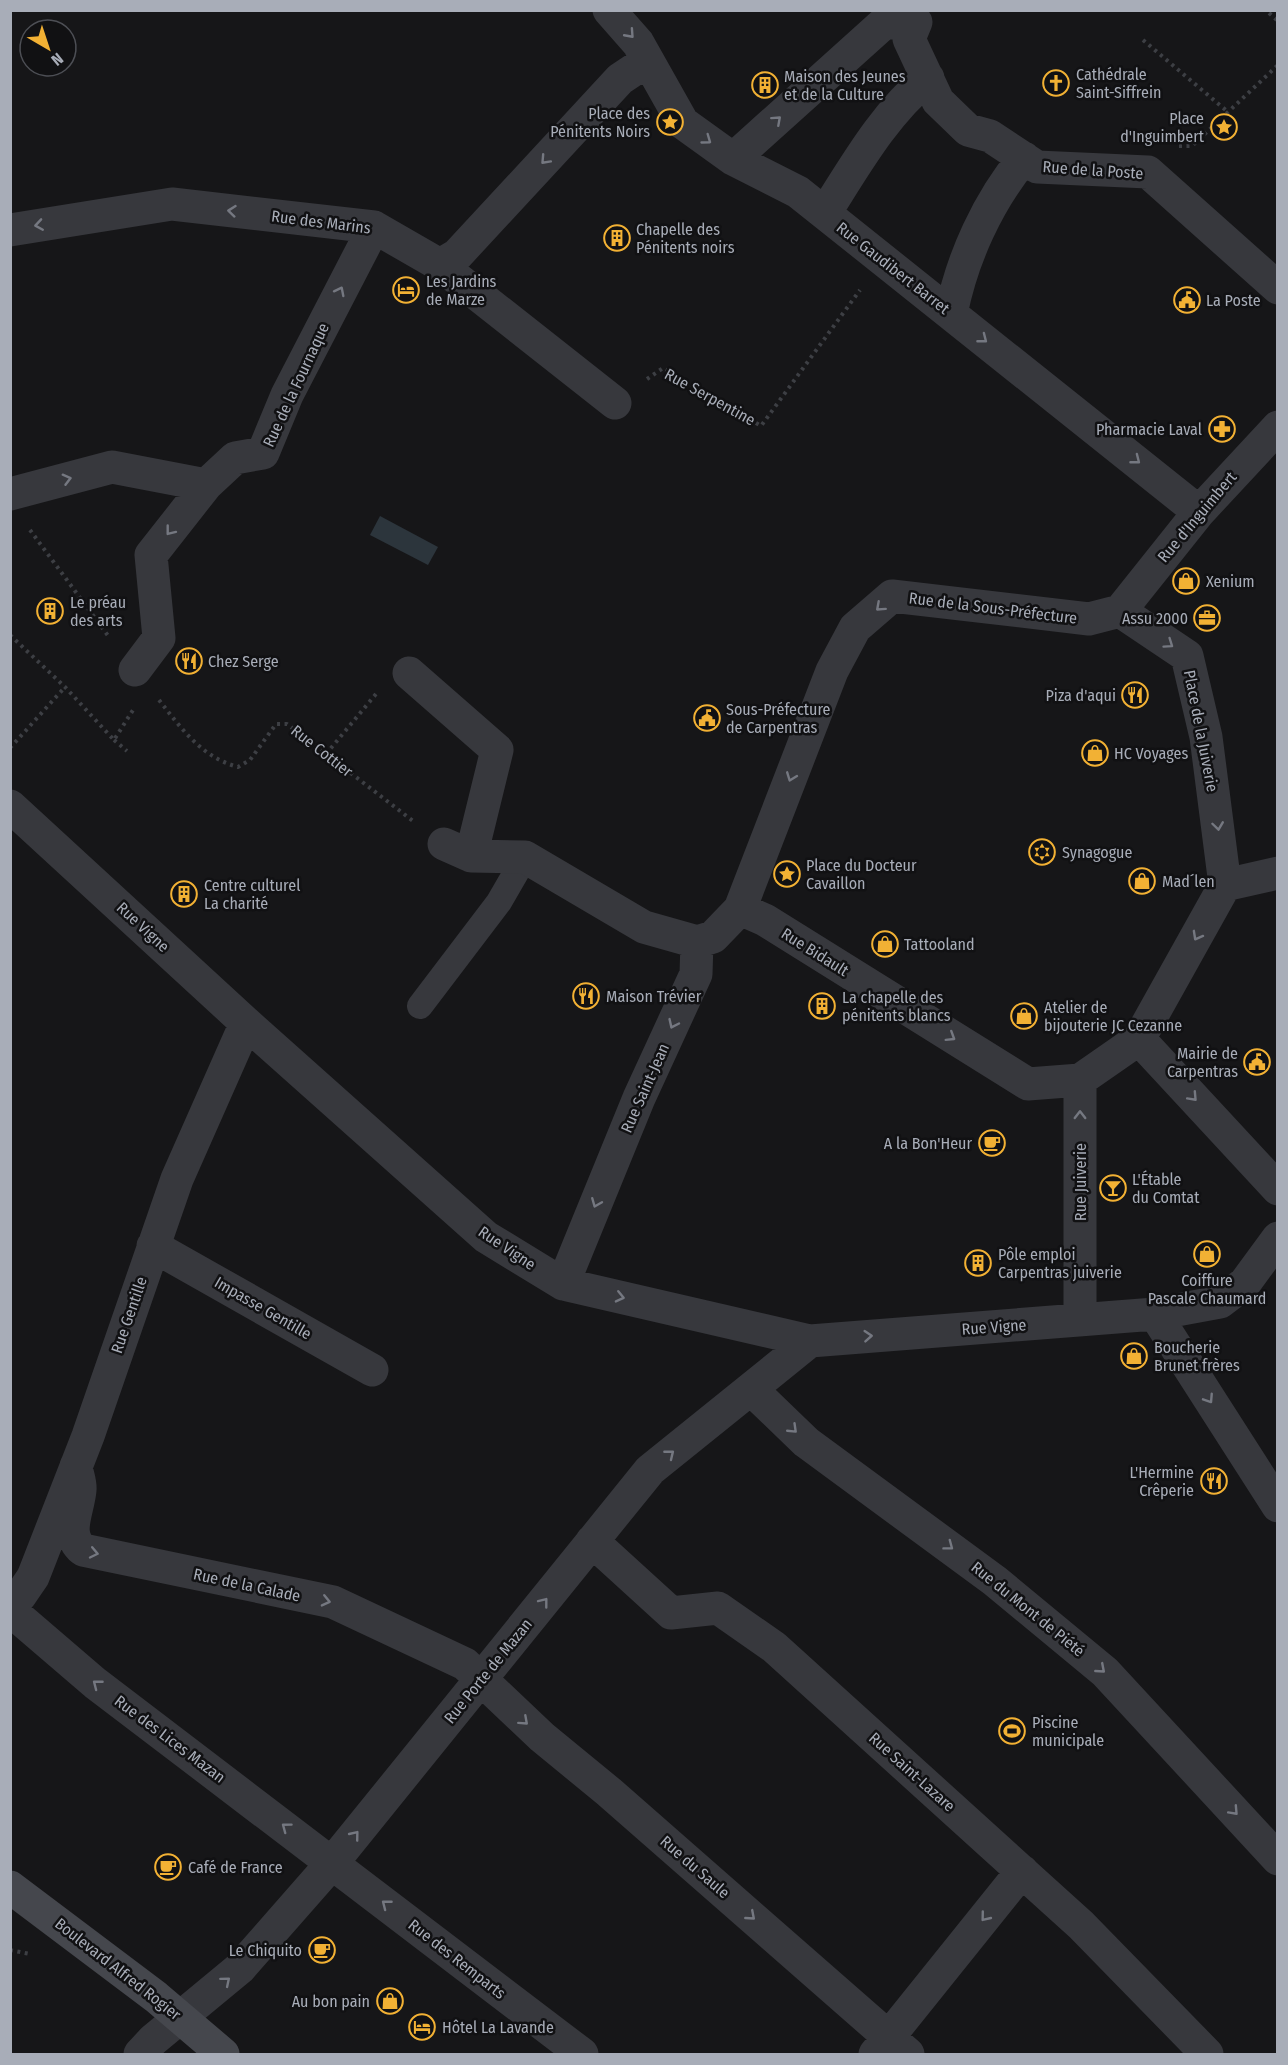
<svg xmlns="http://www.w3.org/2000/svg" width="1288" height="2065" viewBox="0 0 1288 2065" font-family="'Fira Sans Condensed',sans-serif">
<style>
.water{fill:#2c353c}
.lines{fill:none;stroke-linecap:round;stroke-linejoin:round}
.path{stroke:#3d3f44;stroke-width:4;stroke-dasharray:3 4.5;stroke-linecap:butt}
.service{stroke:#37383d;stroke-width:26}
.minor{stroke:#37383d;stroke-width:33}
.secondary{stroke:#45474d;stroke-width:33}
.oneway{stroke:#757881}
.labels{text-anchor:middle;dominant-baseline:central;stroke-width:5;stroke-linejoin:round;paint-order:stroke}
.poi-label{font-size:16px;fill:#a8adb8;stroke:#111113;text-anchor:start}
.street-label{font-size:16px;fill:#a8adb8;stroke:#111113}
</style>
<rect width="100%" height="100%" fill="#161618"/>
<path class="water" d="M380 516 438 547 428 565 370 535Z"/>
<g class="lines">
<path class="path" d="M1269 13 1278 21
M1143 40 1228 112
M1179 146H1192L1278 65
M647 379 663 368 761 426 860 290
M30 530 109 637
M10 635 65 687 114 740 133 710
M159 700C181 728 201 757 238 767L250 760 276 724H287L413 821
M114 740 127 751
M10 748 65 687
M326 754 376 694
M10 1950 30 1954"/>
<path class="service" d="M420 1006 499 902 525 857"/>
<path class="minor" d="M609 10 638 43 683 123 733 159 798 192 1199 512
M733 159 884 23 916 22 909 39 938 101 968 130 990 136 1037 167 1148 172 1278 288
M825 213C855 166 884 114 928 78
M10 230 172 204 374 227 440 265 457 255 620 79 647 61
M440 265 615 403
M951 314C962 258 988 201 1024 158
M10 494 112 467 206 485
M1120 611 1187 656 1206 737 1225 885
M1120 611 1199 512 1278 427
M135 670 159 638 151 555 206 485 235 458 263 453 287 395 374 227
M409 673 497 750 471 856
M10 806 246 1023 486 1237 563 1284 810 1341 1155 1314 1220 1302 1245 1283 1278 1238
M444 844 471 856 525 857 644 927 697 942
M740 909 765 920 1028 1084 1080 1080 1139 1039 1225 885 1278 873
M1139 1039 1278 1189
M1080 1080V1320
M153 1246 372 1370
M563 1284 639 1098 696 974 697 942 713 937 740 909 832 671 855 628 892 596 1089 619 1120 611
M1155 1314 1278 1506
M751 1389 806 1442 995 1581 1105 1672 1278 1859
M76 1466C77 1474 81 1483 80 1490 78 1512 64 1534 83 1550L333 1602 465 1664 542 1737 609 1792 908 2054
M592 1541 671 1613 718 1608 774 1647 1081 1925 1207 2054
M10 1603 20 1596 33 1577 88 1436 177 1179 246 1023
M10 1610 95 1683 582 2054
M140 2054 153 2040 240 1968 333 1862 650 1470 810 1341
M875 2054 1022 1871"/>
<path class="secondary" d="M10 1887 156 1997 223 2054"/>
</g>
<defs><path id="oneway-chevron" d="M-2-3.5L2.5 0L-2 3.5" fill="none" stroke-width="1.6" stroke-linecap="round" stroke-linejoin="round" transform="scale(1.5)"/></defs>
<g class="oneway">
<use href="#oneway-chevron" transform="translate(630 34) rotate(48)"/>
<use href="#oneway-chevron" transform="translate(777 120) rotate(-42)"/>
<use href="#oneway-chevron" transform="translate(707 140) rotate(36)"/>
<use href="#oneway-chevron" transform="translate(545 160) rotate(133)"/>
<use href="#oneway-chevron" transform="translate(232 211) rotate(-174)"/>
<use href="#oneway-chevron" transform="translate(39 225) rotate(171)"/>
<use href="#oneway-chevron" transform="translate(340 291) rotate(-63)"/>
<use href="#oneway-chevron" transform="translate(983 339) rotate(38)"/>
<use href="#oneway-chevron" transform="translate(1136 460) rotate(38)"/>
<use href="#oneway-chevron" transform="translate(67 479) rotate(-15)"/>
<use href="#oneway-chevron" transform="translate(170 531) rotate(128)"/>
<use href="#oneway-chevron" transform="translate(880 607) rotate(138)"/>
<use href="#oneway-chevron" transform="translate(1169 644) rotate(35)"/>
<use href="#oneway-chevron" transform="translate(791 777) rotate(111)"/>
<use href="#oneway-chevron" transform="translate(1218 826) rotate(82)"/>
<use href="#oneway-chevron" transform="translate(1197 936) rotate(119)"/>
<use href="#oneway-chevron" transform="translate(673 1024) rotate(115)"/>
<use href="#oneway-chevron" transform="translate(951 1037) rotate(32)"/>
<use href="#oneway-chevron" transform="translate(1193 1097) rotate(47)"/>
<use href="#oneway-chevron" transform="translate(1080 1115) rotate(-90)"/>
<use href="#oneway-chevron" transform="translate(596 1203) rotate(112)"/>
<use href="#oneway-chevron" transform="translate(620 1297) rotate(13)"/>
<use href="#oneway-chevron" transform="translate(868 1336) rotate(-4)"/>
<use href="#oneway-chevron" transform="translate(1209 1399) rotate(57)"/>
<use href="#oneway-chevron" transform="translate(793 1429) rotate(44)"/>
<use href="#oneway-chevron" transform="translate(670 1454) rotate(-39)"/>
<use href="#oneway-chevron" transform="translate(949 1546) rotate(37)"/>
<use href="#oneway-chevron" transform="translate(94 1553) rotate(12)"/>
<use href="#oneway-chevron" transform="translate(326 1601) rotate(13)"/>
<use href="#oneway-chevron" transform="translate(544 1602) rotate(-52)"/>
<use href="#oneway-chevron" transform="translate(1101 1669) rotate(41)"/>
<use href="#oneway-chevron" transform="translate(97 1684) rotate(-142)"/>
<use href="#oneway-chevron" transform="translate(524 1721) rotate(42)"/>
<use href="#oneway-chevron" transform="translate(1234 1811) rotate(47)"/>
<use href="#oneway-chevron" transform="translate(286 1827) rotate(-143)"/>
<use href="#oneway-chevron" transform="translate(355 1835) rotate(-51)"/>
<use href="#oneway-chevron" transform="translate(386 1904) rotate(-142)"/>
<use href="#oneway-chevron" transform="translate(751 1916) rotate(41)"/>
<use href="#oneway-chevron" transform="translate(985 1917) rotate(129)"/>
<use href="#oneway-chevron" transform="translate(226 1981) rotate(-40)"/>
</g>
<defs>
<g id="church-ring" transform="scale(1.35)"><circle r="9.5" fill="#111113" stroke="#f2b134" stroke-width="1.5"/><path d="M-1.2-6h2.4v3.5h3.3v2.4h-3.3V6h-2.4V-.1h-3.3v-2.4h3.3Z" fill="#f2b134"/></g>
<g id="building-ring" transform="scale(1.35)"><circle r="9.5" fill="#111113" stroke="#f2b134" stroke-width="1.5"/><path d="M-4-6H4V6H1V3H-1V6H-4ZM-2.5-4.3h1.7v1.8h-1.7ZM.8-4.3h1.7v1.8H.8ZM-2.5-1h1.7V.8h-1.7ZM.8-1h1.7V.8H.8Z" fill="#f2b134"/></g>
<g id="sight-ring" transform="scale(1.35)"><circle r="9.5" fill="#111113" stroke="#f2b134" stroke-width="1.5"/><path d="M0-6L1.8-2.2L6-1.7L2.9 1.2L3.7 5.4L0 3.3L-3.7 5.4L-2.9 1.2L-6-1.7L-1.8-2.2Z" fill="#f2b134"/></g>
<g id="hotel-ring" transform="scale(1.35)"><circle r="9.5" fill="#111113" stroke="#f2b134" stroke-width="1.5"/><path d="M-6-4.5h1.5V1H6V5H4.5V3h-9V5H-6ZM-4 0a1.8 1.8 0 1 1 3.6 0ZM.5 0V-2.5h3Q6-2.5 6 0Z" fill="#f2b134"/></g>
<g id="civic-ring" transform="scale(1.35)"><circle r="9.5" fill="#111113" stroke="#f2b134" stroke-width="1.5"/><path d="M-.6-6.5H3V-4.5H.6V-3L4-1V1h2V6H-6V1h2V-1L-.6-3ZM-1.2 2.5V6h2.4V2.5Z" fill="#f2b134"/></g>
<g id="pharmacy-ring" transform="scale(1.35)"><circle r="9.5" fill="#111113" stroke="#f2b134" stroke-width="1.5"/><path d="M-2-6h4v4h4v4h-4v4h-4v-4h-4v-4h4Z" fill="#f2b134"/></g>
<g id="shop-ring" transform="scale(1.35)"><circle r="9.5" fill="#111113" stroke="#f2b134" stroke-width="1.5"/><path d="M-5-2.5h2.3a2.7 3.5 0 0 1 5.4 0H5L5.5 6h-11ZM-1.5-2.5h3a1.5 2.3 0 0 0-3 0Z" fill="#f2b134"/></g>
<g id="office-ring" transform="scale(1.35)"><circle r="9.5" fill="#111113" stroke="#f2b134" stroke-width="1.5"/><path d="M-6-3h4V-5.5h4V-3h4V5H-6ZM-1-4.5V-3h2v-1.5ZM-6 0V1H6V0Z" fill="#f2b134"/></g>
<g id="restaurant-ring" transform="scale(1.35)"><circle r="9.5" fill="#111113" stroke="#f2b134" stroke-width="1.5"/><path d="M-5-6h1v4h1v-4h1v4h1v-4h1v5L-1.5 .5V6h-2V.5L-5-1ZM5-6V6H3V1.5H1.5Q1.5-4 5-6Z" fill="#f2b134"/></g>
<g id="synagogue-ring" transform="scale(1.35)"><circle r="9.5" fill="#111113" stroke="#f2b134" stroke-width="1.5"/><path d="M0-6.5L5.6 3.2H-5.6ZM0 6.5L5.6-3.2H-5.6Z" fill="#f2b134"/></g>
<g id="cafe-ring" transform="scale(1.35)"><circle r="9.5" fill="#111113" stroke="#f2b134" stroke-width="1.5"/><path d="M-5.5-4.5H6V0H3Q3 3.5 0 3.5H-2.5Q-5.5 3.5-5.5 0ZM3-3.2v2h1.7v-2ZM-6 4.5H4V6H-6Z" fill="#f2b134"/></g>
<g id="bar-ring" transform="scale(1.35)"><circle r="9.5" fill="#111113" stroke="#f2b134" stroke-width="1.5"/><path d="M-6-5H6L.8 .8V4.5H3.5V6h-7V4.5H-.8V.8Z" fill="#f2b134"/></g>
<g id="stadium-ring" transform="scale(1.35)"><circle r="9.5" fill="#111113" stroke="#f2b134" stroke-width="1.5"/><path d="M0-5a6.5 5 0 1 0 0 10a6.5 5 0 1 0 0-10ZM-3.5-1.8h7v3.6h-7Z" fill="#f2b134"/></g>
</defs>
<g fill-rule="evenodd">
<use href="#church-ring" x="1056" y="83"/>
<use href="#building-ring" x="765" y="85"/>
<use href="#sight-ring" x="670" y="122"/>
<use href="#sight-ring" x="1224" y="127"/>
<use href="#building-ring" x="617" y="238"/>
<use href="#hotel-ring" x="406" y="290"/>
<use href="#civic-ring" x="1187" y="300"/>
<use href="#pharmacy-ring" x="1222" y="429"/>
<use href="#shop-ring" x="1186" y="581"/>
<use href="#building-ring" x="50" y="611"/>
<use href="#office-ring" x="1207" y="618"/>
<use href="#restaurant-ring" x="189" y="661"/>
<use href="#restaurant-ring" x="1135" y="695"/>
<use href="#civic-ring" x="707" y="718"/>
<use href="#shop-ring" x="1095" y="753"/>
<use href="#synagogue-ring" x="1042" y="852"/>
<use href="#sight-ring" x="787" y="874"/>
<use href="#shop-ring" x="1142" y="881"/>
<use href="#building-ring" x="184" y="894"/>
<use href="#shop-ring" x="885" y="944"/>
<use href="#restaurant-ring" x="586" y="996"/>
<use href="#building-ring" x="822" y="1006"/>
<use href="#shop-ring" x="1024" y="1016"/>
<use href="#civic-ring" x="1257" y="1062"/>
<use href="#cafe-ring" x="992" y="1143"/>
<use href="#bar-ring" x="1113" y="1188"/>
<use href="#shop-ring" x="1207" y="1254"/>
<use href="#building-ring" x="978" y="1263"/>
<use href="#shop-ring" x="1134" y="1356"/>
<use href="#restaurant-ring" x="1214" y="1481"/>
<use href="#stadium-ring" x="1012" y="1731"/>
<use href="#cafe-ring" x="168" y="1867"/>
<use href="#cafe-ring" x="322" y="1950"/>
<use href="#shop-ring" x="390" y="2001"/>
<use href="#hotel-ring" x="422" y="2027"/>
</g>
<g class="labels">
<g class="poi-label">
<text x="1076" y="74">Cathédrale<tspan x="1076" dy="18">Saint-Siffrein</tspan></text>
<text x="784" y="76">Maison des Jeunes<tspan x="784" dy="18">et de la Culture</tspan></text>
<text x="650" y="113" text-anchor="end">Place des<tspan x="650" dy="18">Pénitents Noirs</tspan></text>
<text x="1204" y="118" text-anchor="end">Place<tspan x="1204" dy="18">d'Inguimbert</tspan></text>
<text x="636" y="229">Chapelle des<tspan x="636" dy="18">Pénitents noirs</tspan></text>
<text x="426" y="281">Les Jardins<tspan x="426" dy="18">de Marze</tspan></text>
<text x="1206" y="300">La Poste</text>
<text x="1202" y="429" text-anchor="end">Pharmacie Laval</text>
<text x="1206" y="581">Xenium</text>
<text x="70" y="602">Le préau<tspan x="70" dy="18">des arts</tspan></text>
<text x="1188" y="618" text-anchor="end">Assu 2000</text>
<text x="208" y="661">Chez Serge</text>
<text x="1116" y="695" text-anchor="end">Piza d'aqui</text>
<text x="726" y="709">Sous-Préfecture<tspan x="726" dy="18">de Carpentras</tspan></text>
<text x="1114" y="753">HC Voyages</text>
<text x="1062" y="852">Synagogue</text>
<text x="806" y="865">Place du Docteur<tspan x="806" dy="18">Cavaillon</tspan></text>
<text x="1162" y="881">Mad´len</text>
<text x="204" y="885">Centre culturel<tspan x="204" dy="18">La charité</tspan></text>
<text x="904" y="944">Tattooland</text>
<text x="606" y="996">Maison Trévier</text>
<text x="842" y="997">La chapelle des<tspan x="842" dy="18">pénitents blancs</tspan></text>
<text x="1044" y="1007">Atelier de<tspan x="1044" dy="18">bijouterie JC Cezanne</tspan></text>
<text x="1238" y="1053" text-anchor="end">Mairie de<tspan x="1238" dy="18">Carpentras</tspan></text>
<text x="972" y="1143" text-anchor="end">A la Bon'Heur</text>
<text x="1132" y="1179">L'Étable<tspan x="1132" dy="18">du Comtat</tspan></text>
<text x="998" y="1254">Pôle emploi<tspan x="998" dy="18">Carpentras juiverie</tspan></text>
<text x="1207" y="1280" text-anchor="middle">Coiffure<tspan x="1207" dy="18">Pascale Chaumard</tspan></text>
<text x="1154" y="1347">Boucherie<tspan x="1154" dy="18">Brunet frères</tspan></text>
<text x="1194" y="1472" text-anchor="end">L'Hermine<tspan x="1194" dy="18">Crêperie</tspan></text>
<text x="1032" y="1722">Piscine<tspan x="1032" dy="18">municipale</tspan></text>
<text x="188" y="1867">Café de France</text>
<text x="302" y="1950" text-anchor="end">Le Chiquito</text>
<text x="370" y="2001" text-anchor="end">Au bon pain</text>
<text x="442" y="2027">Hôtel La Lavande</text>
</g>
<g class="street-label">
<text transform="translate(1093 170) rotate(4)">Rue de la Poste</text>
<text transform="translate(321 222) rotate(7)">Rue des Marins</text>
<text transform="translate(893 268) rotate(38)">Rue Gaudibert Barret</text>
<text transform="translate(296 385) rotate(-65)">Rue de la Fournaque</text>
<text transform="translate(710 397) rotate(29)">Rue Serpentine</text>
<text transform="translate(1197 517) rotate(-50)">Rue d'Inguimbert</text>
<text transform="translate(993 608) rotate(7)">Rue de la Sous-Préfecture</text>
<text transform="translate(1201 731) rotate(79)">Place de la Juiverie</text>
<text transform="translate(322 751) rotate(38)">Rue Cottier</text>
<text transform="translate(143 927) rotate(43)">Rue Vigne</text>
<text transform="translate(815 952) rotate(32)">Rue Bidault</text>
<text transform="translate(645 1088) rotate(-66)">Rue Saint-Jean</text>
<text transform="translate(1080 1182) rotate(-90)">Rue Juiverie</text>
<text transform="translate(507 1248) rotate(34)">Rue Vigne</text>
<text transform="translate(263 1308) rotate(30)">Impasse Gentille</text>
<text transform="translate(129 1315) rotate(-71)">Rue Gentille</text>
<text transform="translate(994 1327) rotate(-4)">Rue Vigne</text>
<text transform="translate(247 1585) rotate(12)">Rue de la Calade</text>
<text transform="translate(1028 1609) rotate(39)">Rue du Mont de Piété</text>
<text transform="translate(488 1671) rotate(-51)">Rue Porte de Mazan</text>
<text transform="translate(170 1739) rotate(37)">Rue des Lices Mazan</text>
<text transform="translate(912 1772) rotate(42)">Rue Saint-Lazare</text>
<text transform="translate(695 1867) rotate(41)">Rue du Saule</text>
<text transform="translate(457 1959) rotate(38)">Rue des Remparts</text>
<text transform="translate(118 1969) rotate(38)">Boulevard Alfred Rogier</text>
</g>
</g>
<rect width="1288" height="2065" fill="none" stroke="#a8adb8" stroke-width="24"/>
<g transform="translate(48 48) rotate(141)"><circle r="28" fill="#111113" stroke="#4d4f55" stroke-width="1.5"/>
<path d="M0-4.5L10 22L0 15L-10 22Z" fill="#f2b134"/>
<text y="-9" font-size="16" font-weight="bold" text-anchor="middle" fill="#a8adb8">N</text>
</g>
</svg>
